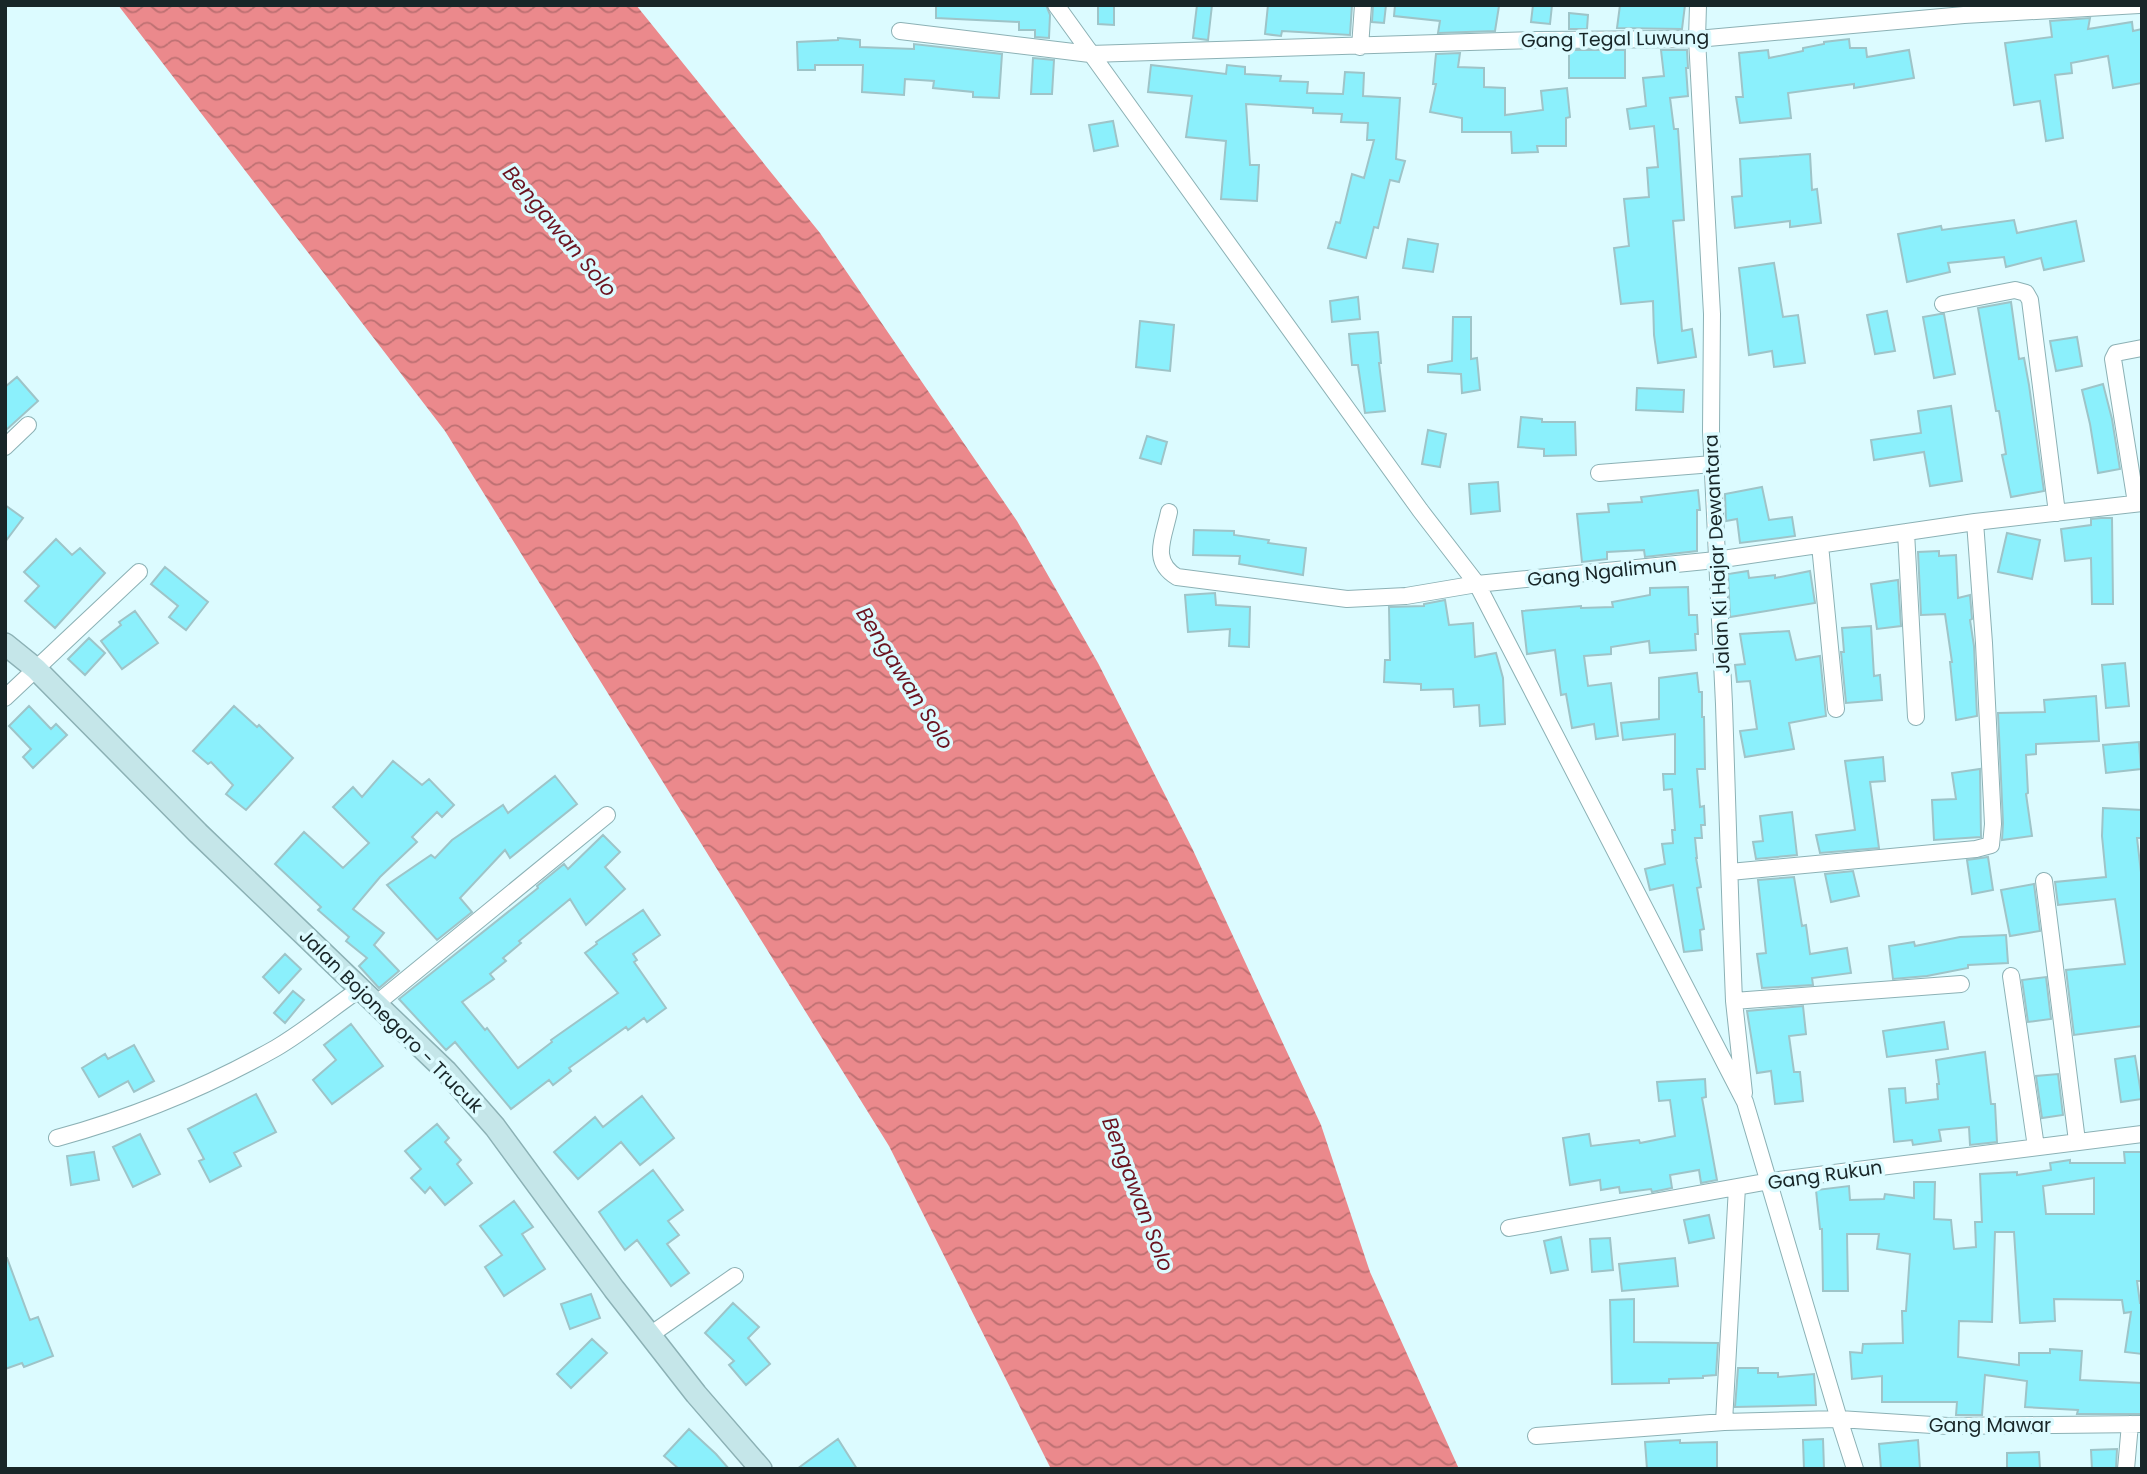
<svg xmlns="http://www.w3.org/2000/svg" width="2147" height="1474" viewBox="0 0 2147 1474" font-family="Poppins,sans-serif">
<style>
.water{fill:url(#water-waves)}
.building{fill:#8bf0fc;stroke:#9ec4c8;stroke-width:2;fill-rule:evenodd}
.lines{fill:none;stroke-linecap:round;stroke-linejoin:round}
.street-casing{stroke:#8cb1b5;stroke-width:18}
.secondary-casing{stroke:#8cb1b5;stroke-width:24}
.street{stroke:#fff;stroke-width:16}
.secondary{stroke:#c5e6e9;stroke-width:21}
.labels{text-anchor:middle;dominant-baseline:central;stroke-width:7;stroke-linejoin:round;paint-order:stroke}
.street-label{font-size:19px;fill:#182628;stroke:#dcfbff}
.water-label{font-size:21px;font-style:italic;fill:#6b1320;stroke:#dcfbff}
</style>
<defs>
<pattern id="water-waves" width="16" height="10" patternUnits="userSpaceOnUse" patternTransform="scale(1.75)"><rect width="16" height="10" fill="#eb898c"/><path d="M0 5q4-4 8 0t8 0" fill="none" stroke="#bd7072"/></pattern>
</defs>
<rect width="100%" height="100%" fill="#dcfbff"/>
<path class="water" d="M118 5H636L820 233 1017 521 1098 663 1192 848 1321 1125 1370 1272 1459 1469H1051L889 1146 445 431Z"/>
<path class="building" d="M936 5H1046L1050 15 1049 38 1035 37V30H1019V22L936 18Z
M1098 5H1114V25L1098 24Z
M1197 5H1212L1208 40 1193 38Z
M1268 5H1352L1350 35 1282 31 1281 36 1265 34Z
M1373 5H1386L1384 23 1372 22Z
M1395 5H1491L1499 6 1495 31 1438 33 1440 21 1394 16Z
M1533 5H1552L1550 24 1531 22Z
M1620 5H1685L1682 29 1617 28Z
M1569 13 1588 15 1587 29H1569Z
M2090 18 2088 29 2132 22 2133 31 2142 29V83L2113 88 2108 56 2071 63 2072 73 2055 75 2063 138 2046 141 2040 101 2014 105 2005 43 2052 37 2050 21Z
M838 38 860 40V47L914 49V44L1002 54 999 98 973 97V92L933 88 934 81 905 79 904 95 862 92 863 65H815V70H798L797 42 838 40Z
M1849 39 1850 48H1866L1867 57 1909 50 1914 78 1854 88V84L1788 93 1791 118 1740 123 1736 97H1743L1739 53 1768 50 1769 58 1803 51V48L1824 44V42Z
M1569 50H1625V78H1569Z
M1661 50H1687L1688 68H1686L1688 96 1670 98 1674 129H1678L1684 220 1673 221 1682 331 1692 329 1696 357 1658 363 1654 335 1653 301 1621 304 1614 248 1629 246 1624 199 1649 197 1647 168 1658 167 1654 126 1630 129 1627 109 1646 106 1643 78 1664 76Z
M1460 53 1458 67 1484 68V87L1505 88V115L1543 110 1541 91 1567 88 1570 117 1566 118V146H1537L1538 152 1512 153 1511 132H1462V118L1430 112 1436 84H1433L1436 54Z
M1033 58 1054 60 1052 94H1031Z
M1151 65 1226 74 1227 65 1245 67V74L1281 76 1280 81 1308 82 1307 93 1343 94 1345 72 1364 73 1363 96 1400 98 1396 159 1405 161 1399 182 1390 180 1378 228 1374 227 1366 258 1328 248 1336 222 1340 223 1352 174 1364 178 1374 140H1367L1368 123 1341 122 1342 114 1313 113V108L1246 104 1250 165H1259L1257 201 1221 199 1226 141 1186 137 1192 96 1148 92Z
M1113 121 1118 146 1094 151 1089 125Z
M1810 154 1812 190 1817 189 1821 223 1790 227V221L1735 228 1732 197 1742 196 1740 159Z
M2014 220 2017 233 2076 221 2084 261 2044 270 2041 258 2006 267 2004 257 1948 263 1950 272 1907 282 1898 234 1941 226 1942 230Z
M1408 239 1438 244 1433 272 1403 268Z
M1774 263 1783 317 1798 315 1805 363 1774 367 1772 351 1749 355 1739 268Z
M1358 297 1360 319 1332 322 1330 301Z
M2011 302 2019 359 2024 358 2029 385 2044 491 2011 497 2002 455 2006 454 1999 411H1996L1978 308Z
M1887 311 1895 351 1875 354 1867 315Z
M1940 314H1944L1955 374 1934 378 1923 317Z
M1453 317H1471V359L1477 358 1480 390 1462 393 1461 374 1428 372V365L1452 361Z
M1140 321 1174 325 1170 371 1136 367Z
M1378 332 1381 363H1379L1385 411 1365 413 1358 365H1352L1349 334Z
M2077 337 2082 366 2056 371 2050 341Z
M17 377 38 401 5 431V387Z
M2103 384 2112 419 2120 469 2098 473 2090 424 2082 390Z
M1637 388 1684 390 1683 412 1636 410Z
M1951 406 1962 481 1930 486 1924 452 1874 460 1871 440 1921 433 1918 411Z
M1521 417 1542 419V422H1575L1576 455 1544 456V449L1518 447Z
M1428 430 1446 434 1440 467 1422 464Z
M1147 436 1167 442 1161 464 1140 458Z
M1498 482 1500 511 1471 514 1469 484Z
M1762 487 1769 520 1792 517 1795 536 1740 543 1737 519 1726 521 1725 494Z
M1698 490 1700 510H1697V551L1645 557 1644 550 1607 552V559L1582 562 1577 514 1609 512 1608 504 1642 502 1641 497Z
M5 505 23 518 5 542Z
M2101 518H2112L2113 604H2092L2091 558 2065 561 2061 529 2091 525V519Z
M1194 530 1234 531V535L1269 540 1268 543 1306 548 1303 575 1239 564 1240 556 1193 555Z
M2007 533 2040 540 2032 579 1998 572Z
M56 539 72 555 80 548 105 573 55 628 25 601 39 586 24 572Z
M1939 551V556L1956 555 1958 598 1970 595 1972 619 1970 620 1974 646 1977 716 1956 720 1950 662H1952L1945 614 1921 615 1918 552Z
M165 567 208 602 186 630 169 617 178 606 151 584Z
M1748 571 1749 578 1775 575V578L1810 571 1815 603 1730 617 1728 574Z
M1898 580 1901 626 1877 629 1871 584Z
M1688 587 1689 615H1697L1698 634H1695L1696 650 1650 653 1649 641 1611 647V654L1584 656 1588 686 1611 683 1618 736 1596 739 1594 724 1572 728 1566 694 1561 695 1555 650 1527 654 1522 611 1581 606V608L1613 607 1612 602 1650 595V588Z
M1215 593 1216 605 1250 607 1249 647 1229 646 1230 629 1188 632 1185 595Z
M1445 600 1449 625 1473 623 1475 657 1496 653 1503 678 1505 724 1480 726 1479 705 1454 707 1453 689 1421 690V684L1384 682 1385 660H1390L1389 607 1424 606V604Z
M135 611 158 643 122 669 101 641 121 625 119 622Z
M1871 626 1874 676 1880 675 1882 700 1846 703 1841 652H1844L1842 628Z
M1789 631 1796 660 1820 656 1826 716 1789 723 1794 749 1745 757 1740 731 1757 729 1750 681 1737 682 1735 665 1745 664 1740 634Z
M89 638 105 653 85 675 68 659Z
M2125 663 2129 706 2106 708 2102 665Z
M1697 673 1699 692H1702V717H1704L1705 769H1697L1700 807 1704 806 1705 825H1701L1702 838H1695L1697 858H1696L1701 887 1697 888 1704 929 1700 930 1702 950 1684 952 1673 885 1650 890 1645 869 1665 864 1662 844 1673 843 1672 830H1675L1672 789 1664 790 1663 774H1675V734L1623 740 1621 723 1659 719V678Z
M2096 696 2099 741 2036 744V754L2026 755 2028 793 2026 794 2032 836 2002 840 2003 823 1998 713 2045 712 2044 700Z
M29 706 51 729 56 724 67 735 33 768 23 757 31 749 9 726Z
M234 706 257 727 259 725 293 758 246 810 226 794 233 785 211 762 208 764 193 751Z
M2139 742 2141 769 2106 773 2103 745Z
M1883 757 1885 781 1870 782 1879 848 1820 853 1816 835 1855 830 1845 761Z
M393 761 422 785 429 779 454 805 442 817 437 812 412 837 417 842 380 877 353 909 384 933 374 945 399 971 379 988 359 966 367 958 346 941 349 937 318 910 321 907 275 864 304 832 343 868 369 843 333 807 353 787 362 797Z
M1980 769 1981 837 1934 840 1932 800 1956 799 1952 773Z
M555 776 577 804 510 858 505 850 460 898 472 912 437 940 387 885 431 855 435 858 452 840 503 805 508 813Z
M2103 808 2142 810V838H2137L2142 881V1026L2074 1035 2066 970 2125 964 2115 899 2058 905 2055 882 2106 877 2102 836Z
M1792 812 1797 855 1756 859 1753 842 1763 841 1760 816Z
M603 835 620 852 605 867 625 889 586 925 570 899 519 941 521 943 503 958 506 961 490 974 494 979 462 1002 485 1030 487 1028 518 1068 552 1042 551 1040 618 993 585 953 597 944 596 942 643 910 660 935 633 954 637 960 634 962 666 1008 647 1022 644 1018 628 1030 626 1027 569 1068 571 1071 553 1085 549 1080 511 1109 455 1042 446 1050 399 999 538 888 537 886 564 864 568 869Z
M1988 857 1993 890 1972 894 1967 860Z
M1853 871 1859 896 1831 902 1825 874Z
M1794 877 1802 926 1806 925 1810 954 1847 948 1851 973 1812 978 1813 985 1762 988 1757 954 1766 953 1758 880Z
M2034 884 2040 931 2010 936 2001 890Z
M2006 935 2008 963 1968 965V968L1927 976 1893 979 1889 946 1914 942 1915 946 1960 937Z
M285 954 301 969 279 993 263 977Z
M2046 977 2051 1019 2028 1022 2022 980Z
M293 991 304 1000 285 1023 274 1013Z
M1803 1006 1806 1034 1789 1036 1794 1072H1800L1803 1101 1775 1104 1771 1071 1757 1073 1747 1011Z
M1944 1022 1948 1049 1887 1057 1883 1031Z
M351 1024 383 1066 332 1104 313 1080 336 1060 324 1045Z
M134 1045 154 1081 134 1092 128 1081 99 1097 82 1068 105 1054 108 1059Z
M1985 1052 1991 1104H1995L1997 1142 1970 1145 1969 1127 1939 1130 1941 1141 1913 1145 1912 1140 1894 1142 1889 1089 1905 1088 1906 1103 1938 1099 1937 1084H1939L1936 1060Z
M2135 1056 2142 1099 2121 1102 2115 1059Z
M2058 1074 2063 1115 2042 1118 2036 1076Z
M1705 1079 1706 1097 1702 1098 1717 1180 1701 1183 1699 1170 1670 1175 1672 1188 1652 1192 1651 1189 1620 1193 1619 1187 1601 1190 1600 1180 1570 1185 1563 1138 1589 1134 1591 1146 1639 1140 1640 1143 1675 1136 1670 1100 1659 1101 1657 1082Z
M256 1094 276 1132 234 1153 241 1166 210 1182 199 1161 204 1159 188 1129Z
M642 1096 674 1138 640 1165 621 1142 578 1179 554 1152 595 1117 603 1127Z
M437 1124 449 1138 445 1142 461 1160 457 1164 472 1183 445 1205 430 1187 425 1193 411 1178 421 1169 405 1151Z
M140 1134 160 1174 133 1187 113 1147Z
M94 1152 99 1180 71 1185 67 1156Z
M2124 1152H2142V1281H2137L2140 1303H2142V1354L2125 1352 2131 1312 2124 1313 2122 1300 2054 1299 2055 1321 2020 1323 2014 1232H1995L1992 1322 1959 1321 1958 1357 2019 1365V1353H2050V1349L2082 1351 2080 1380 2142 1383V1414H2077L2078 1410 2025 1407 2027 1381 1985 1375 1982 1415H1956L1957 1402H1882V1376L1852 1379 1850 1352 1862 1353 1863 1344 1903 1343 1902 1311H1906L1910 1254 1877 1249 1879 1234H1847L1848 1291H1823L1822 1229H1820L1816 1190 1849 1186 1850 1200 1884 1199 1885 1194 1914 1198V1182H1935L1934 1219 1951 1220 1954 1249 1976 1247 1975 1222H1982L1980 1174 2017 1172V1175L2051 1170 2050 1163 2070 1160V1163H2125ZM2094 1178V1214H2046L2043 1186Z
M653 1170 683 1210 668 1221 679 1235 667 1244 689 1273 671 1286 637 1240 625 1250 599 1212Z
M514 1201 533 1227 522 1234 545 1269 504 1296 485 1267 502 1255 480 1226Z
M1709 1215 1714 1238 1689 1243 1684 1220Z
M1561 1237 1568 1270 1551 1273 1544 1241Z
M1610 1238 1613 1270 1592 1272 1590 1239Z
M5 1258H7L30 1320 38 1317 53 1356 24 1367 22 1363 5 1369Z
M1675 1258 1678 1286 1622 1291 1619 1264Z
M591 1294 600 1318 570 1329 561 1304Z
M1634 1299V1342L1718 1343 1716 1375 1703 1376V1378L1669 1379V1383L1612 1384 1610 1300Z
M733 1303 759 1327 748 1338 770 1364 746 1385 729 1365 734 1361 705 1333Z
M592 1339 607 1353 571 1388 557 1374Z
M1738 1368H1758V1373H1778V1377L1814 1374 1816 1405 1735 1407Z
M689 1429 716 1454 729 1469H679L664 1456Z
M838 1439 857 1469H797Z
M1823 1439 1824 1469H1804L1803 1440Z
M1680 1440V1443L1717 1442V1469H1647L1645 1442Z
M1918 1440 1920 1469H1881L1879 1444Z
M2117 1449 2116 1469H2092L2091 1450Z
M2039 1452 2040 1469H2007V1453Z"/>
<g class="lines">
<g class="street-casing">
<path id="street" d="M1056 5 1420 510 1477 584 1745 1102 1839 1419 1948 1426 2142 1424
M1698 5 1697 39 1712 314 1711 431 1724 704 1731 923 1734 1001 1744 1093
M900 31 1090 54 1537 40 1697 39 1964 15 2139 5
M1360 47 1363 5
M1943 304 2015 290 2026 293 2030 300 2057 513
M5 447 28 425
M1599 473 1713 464
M2136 503 2113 359 2116 353 2142 348
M1169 512C1164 537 1150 561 1177 577L1347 599 1406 596 1477 584 1716 560 1975 522 2142 503
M1906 532 1916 717
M1820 545 1836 709
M5 698 139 572
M1730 872 1976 849 1991 845 1993 824 1984 643 1975 522
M2044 881 2077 1141
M2011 976 2036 1147
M1734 1001 1961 984
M376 1004 607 815
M57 1138C134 1117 207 1087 276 1048 305 1031 332 1008 360 989
M1509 1228 1770 1181 2142 1134
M650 1335 735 1276
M1724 1422 1737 1187
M1536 1436 1724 1422 1839 1419 1855 1469
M2126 1469 2130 1424"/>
</g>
<g class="secondary-casing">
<path id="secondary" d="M5 644 36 669 198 833 446 1071 495 1127 614 1289 696 1394 761 1469"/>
</g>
<use href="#street" class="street"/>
<use href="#secondary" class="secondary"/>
</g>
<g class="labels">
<g class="street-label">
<text transform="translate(1615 39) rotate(-1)">Gang Tegal Luwung</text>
<text transform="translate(1717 554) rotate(-93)">Jalan Ki Hajar Dewantara</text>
<text transform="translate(1602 572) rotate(-6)">Gang Ngalimun</text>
<text transform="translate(391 1021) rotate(45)">Jalan Bojonegoro - Trucuk</text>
<text transform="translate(1825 1175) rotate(-8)">Gang Rukun</text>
<text x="1990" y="1425">Gang Mawar</text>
</g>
<g class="water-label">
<text transform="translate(560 231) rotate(50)">Bengawan Solo</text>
<text transform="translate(905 678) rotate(58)">Bengawan Solo</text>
<text transform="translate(1138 1194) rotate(69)">Bengawan Solo</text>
</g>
</g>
<rect width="2147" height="1474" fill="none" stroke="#182628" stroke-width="14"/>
</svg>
